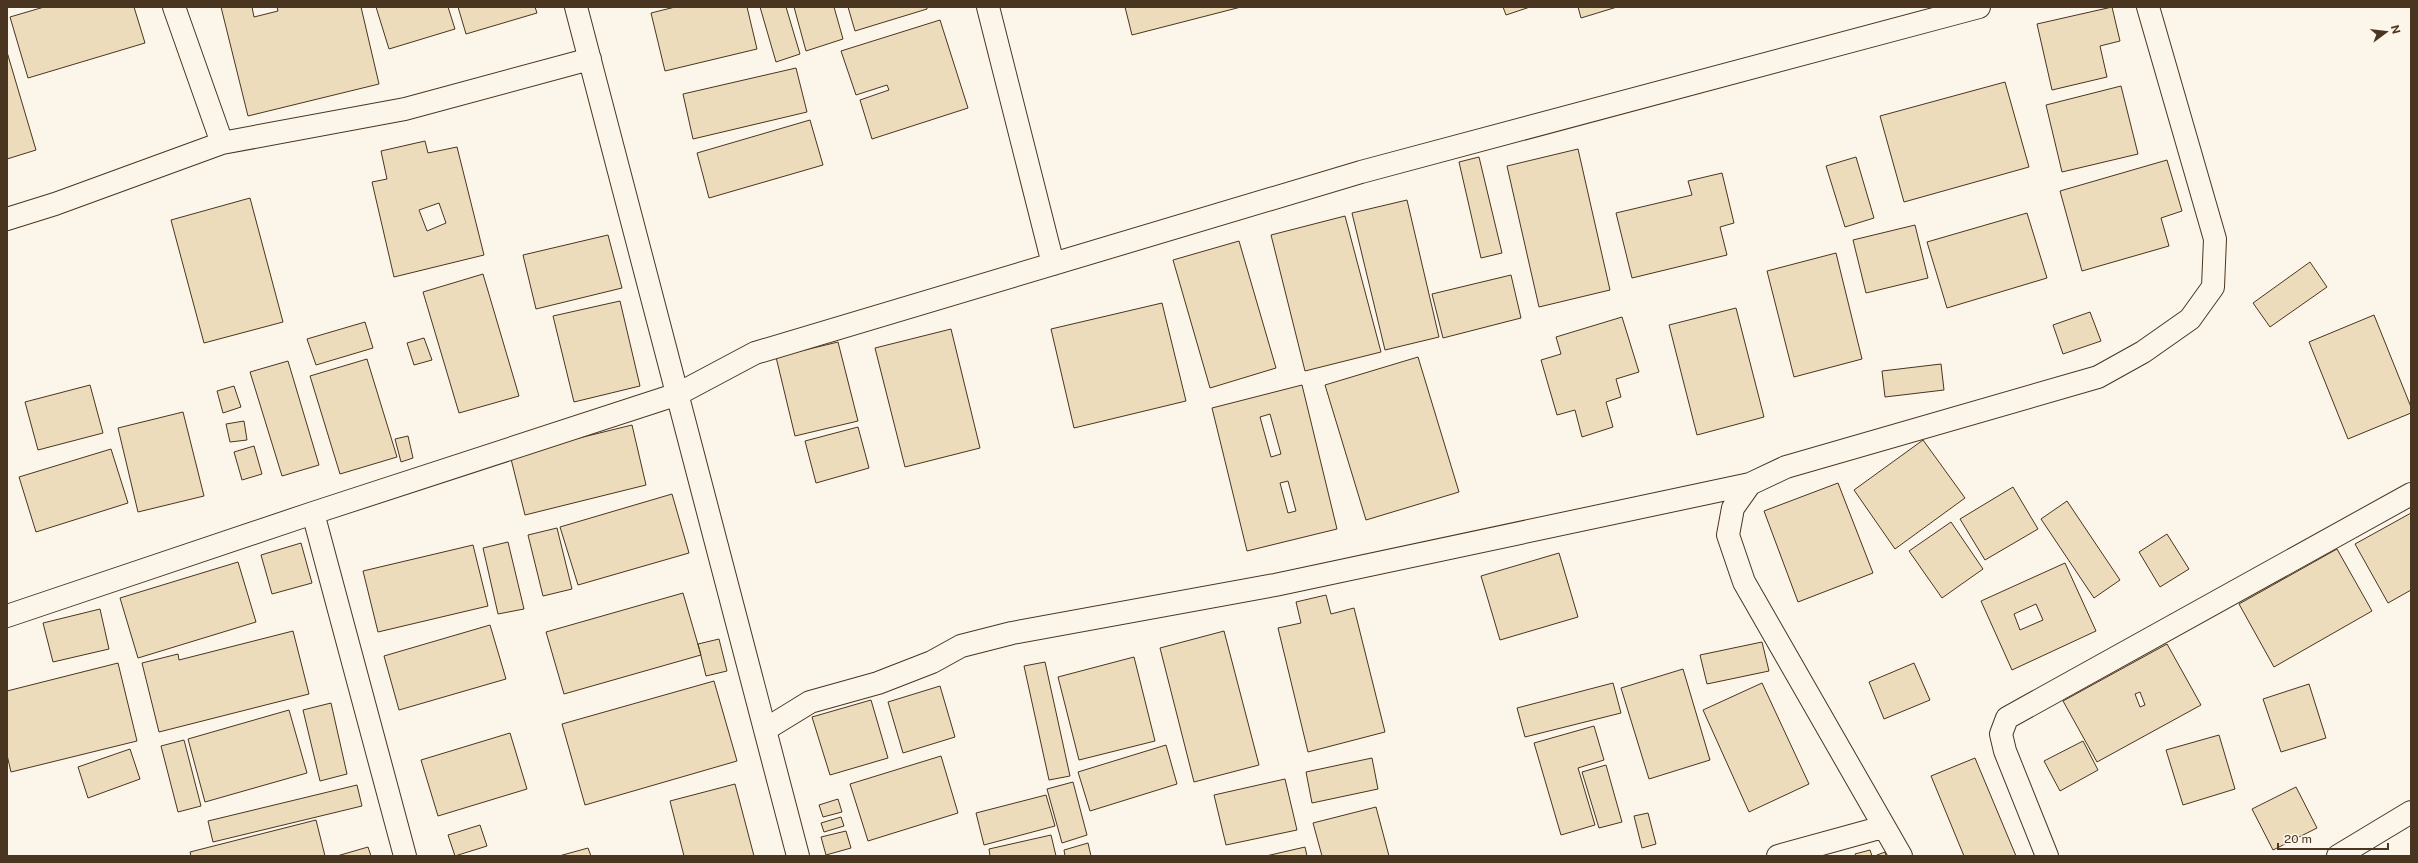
<svg xmlns="http://www.w3.org/2000/svg" width="2418" height="863" viewBox="0 0 2418 863" font-family="'Public Sans',sans-serif">
<style>
.building{fill:#ecdcbc;stroke:#4a3520;fill-rule:evenodd}
.lines{fill:none;stroke-linecap:round;stroke-linejoin:round}
.minor-casing{stroke:#4a3520;stroke-width:24}
.minor{stroke:#fbf6e9;stroke-width:22}
</style>
<rect width="100%" height="100%" fill="#fbf6e9"/>
<path class="building" d="M44 7H134L145 43 28 78 10 17Z
M221 7H252L254 17 278 11 277 7H361L379 84 248 116Z
M376 7H448L455 29 389 49Z
M458 7H535L537 13 466 34Z
M675 7H747L757 49 665 71 651 13Z
M760 7H786L800 54 776 62Z
M794 7H834L843 39 806 51Z
M848 7H927V9L855 31Z
M1125 7H1241L1132 35Z
M1503 7H1530L1506 15Z
M1578 7H1617L1581 18Z
M2112 7 2120 41 2100 46 2107 77 2052 90 2037 24Z
M940 20 968 108 872 139 860 100 889 90 887 85 856 95 841 51Z
M7 52 36 150 7 159Z
M796 68 807 112 693 139 683 94Z
M2005 82 2029 167 1904 202 1880 116Z
M2121 86 2138 154 2062 172 2046 105Z
M810 120 823 165 709 198 697 153Z
M425 141 428 153 457 147 484 255 394 277 372 182 387 179 381 151ZM439 203 446 223 427 231 419 210Z
M1578 149 1610 290 1539 307 1507 166Z
M1479 157 1502 253 1481 258 1459 162Z
M1856 157 1874 218 1845 227 1826 166Z
M2167 160 2182 211 2161 218 2169 246 2082 271 2060 191Z
M1722 173 1734 223 1720 227 1727 255 1632 278 1616 213 1692 195 1688 181Z
M250 198 283 322 204 343 171 220Z
M1407 200 1439 337 1385 350 1352 213Z
M2027 213 2047 278 1947 308 1927 242Z
M1345 216 1381 352 1305 371 1271 235Z
M1915 225 1928 278 1866 293 1853 240Z
M608 235 622 288 536 309 523 255Z
M1239 241 1276 368 1210 388 1173 260Z
M1836 253 1862 359 1794 377 1767 271Z
M2310 262 2327 287 2270 327 2253 303Z
M483 274 519 396 459 413 423 292Z
M1511 275 1521 318 1443 338 1432 294Z
M620 301 640 386 574 402 553 316Z
M1162 303 1186 401 1074 428 1051 329Z
M1736 308 1764 417 1697 435 1669 325Z
M2090 312 2101 341 2063 354 2053 325Z
M2374 315 2411 407V413L2348 439 2309 342Z
M1622 317 1639 372 1616 379 1621 397 1606 402 1613 427 1582 437 1575 410 1557 415 1541 360 1561 354 1556 337Z
M365 322 373 348 316 365 307 339Z
M951 329 980 448 905 467 875 348Z
M424 338 432 360 414 365 407 343Z
M838 342 858 421 795 436 776 357Z
M1418 357 1459 492 1366 520 1325 385Z
M367 359 397 457 340 474 310 376Z
M288 361 319 465 282 476 250 372Z
M1941 364 1944 390 1885 397 1882 371Z
M90 385 103 433 38 450 25 402Z
M1302 385 1337 529 1247 551 1212 408ZM1270 414 1281 454 1271 457 1260 417ZM1288 481 1296 511 1288 513 1280 483Z
M234 386 241 407 223 413 217 391Z
M183 412 204 496 138 512 118 428Z
M244 421 247 440 230 442 226 424Z
M632 425 646 485 525 515 510 455Z
M858 427 869 468 816 483 805 441Z
M408 436 413 458 401 462 395 439Z
M1923 440 1965 498 1895 549 1854 490Z
M254 446 262 474 242 480 234 452Z
M111 449 128 503 36 532 19 477Z
M1838 483 1873 573 1798 602 1764 511Z
M2013 487 2038 529 1985 560 1960 519Z
M672 494 689 553 578 585 560 527Z
M2067 501 2120 580 2094 598 2041 519Z
M2411 513V590L2388 603 2355 544Z
M1951 522 1983 569 1942 598 1909 551Z
M557 528 572 589 543 596 528 535Z
M2167 534 2189 569 2160 587 2139 552Z
M508 542 524 609 498 614 483 548Z
M301 543 312 583 272 594 261 555Z
M473 545 488 606 378 632 363 571Z
M2337 549 2372 611 2274 667 2239 604Z
M1559 553 1578 617 1500 640 1481 576Z
M238 562 256 622 138 658 120 598Z
M2065 563 2096 631 2012 670 1981 601ZM2036 604 2043 620 2020 630 2014 614Z
M683 593 701 655 564 694 546 632Z
M1326 595 1331 614 1354 608 1385 732 1308 752 1278 628 1301 623 1296 602Z
M100 609 109 649 53 662 43 623Z
M490 625 506 679 399 710 384 656Z
M293 631 309 694 159 732 142 663 178 654 179 660Z
M1224 631 1259 765 1194 782 1160 648Z
M719 639 727 671 706 676 698 644Z
M1762 642 1769 671 1707 684 1700 655Z
M2167 644 2201 705 2097 762 2063 701ZM2140 692 2145 705 2140 707 2135 694Z
M1134 657 1155 741 1079 760 1058 677Z
M1045 662 1070 776 1049 780 1024 666Z
M118 663 137 741 11 772 7 755V691Z
M1914 663 1930 700 1884 719 1869 682Z
M1683 669 1710 760 1649 779 1621 688Z
M714 681 737 761 585 805 562 724Z
M1613 683 1621 713 1525 737 1517 708Z
M1762 683 1809 784 1749 812 1703 710Z
M2309 684 2326 738 2281 752 2263 699Z
M940 686 955 737 903 753 888 702Z
M871 700 888 758 830 775 812 717Z
M331 703 347 774 320 781 303 710Z
M289 710 307 773 205 802 188 739Z
M1594 726 1604 760 1578 768 1595 825 1561 835 1534 743Z
M510 733 527 789 438 816 421 760Z
M2219 735 2235 789 2183 805 2166 750Z
M184 740 201 806 178 812 161 746Z
M2083 741 2098 770 2060 791 2044 761Z
M1166 745 1177 784 1090 811 1078 772Z
M130 749 140 779 88 798 78 767Z
M941 756 958 813 868 841 850 784Z
M1372 758 1378 789 1312 803 1306 772Z
M1975 758 2016 856H1964L1931 776Z
M1606 765 1622 822 1599 828 1582 772Z
M1285 779 1297 830 1226 845 1214 795Z
M1073 782 1087 835 1062 843 1047 789Z
M735 784 754 856H684L670 801Z
M357 785 362 806 213 842 208 821Z
M2296 787 2317 828 2273 850 2252 809Z
M1046 795 1055 826 984 845 976 813Z
M838 799 842 812 823 817 819 805Z
M1376 807 1389 856H1322L1313 823Z
M1648 813 1656 844 1642 848 1634 816Z
M841 817 844 826 824 832 821 823Z
M316 820 325 856H191L190 852Z
M480 825 487 846 455 856 448 835Z
M846 831 851 848 826 855 821 837Z
M1051 835 1056 856H990L989 849Z
M1088 843 1091 856H1065L1064 850Z
M368 847 371 856H337Z
M1305 847 1307 856H1266Z
M588 848 591 856H559Z
M1870 850 1872 856H1856L1855 854Z
M1885 852 1886 856H1878L1877 855Z"/>
<g class="lines">
<g class="minor-casing">
<path id="minor" d="M174 7 222 143
M576 7 798 856
M988 7 1053 264
M7 219 55 204 222 143 405 109 590 59
M313 513 405 856
M7 616 313 513 678 394 755 353 1361 172 1979 7
M766 729 810 702 878 683 932 662 961 646 1012 633 1275 585 1750 484
M1778 856 1883 827
M1901 856 1744 582 1728 535 1733 508 1750 484 1786 467 2098 377 2143 352 2190 319 2213 287 2215 239 2148 7
M2047 856 2005 751 2001 734 2007 718 2411 494
M2338 856 2411 812"/>
</g>
<use href="#minor" class="minor"/>
</g>
<rect width="2418" height="863" fill="none" stroke="#4a3520" stroke-width="16"/>
<g transform="translate(2386 32) rotate(75)" stroke="#fbf6e9" stroke-width="3" paint-order="stroke">
<path d="M0-3L7 15L0 10L-7 15Z" fill="#4a3520"/>
<text y="-6" font-size="11" font-weight="bold" text-anchor="middle" fill="#4a3520">N</text>
</g>
<path d="M2278 843v6h110v-6" fill="none" stroke="#4a3520" stroke-width="2"/>
<text x="2284" y="843" font-size="12" fill="#4a3520" stroke="#fbf6e9" stroke-width="3" paint-order="stroke">20 m</text>
</svg>
